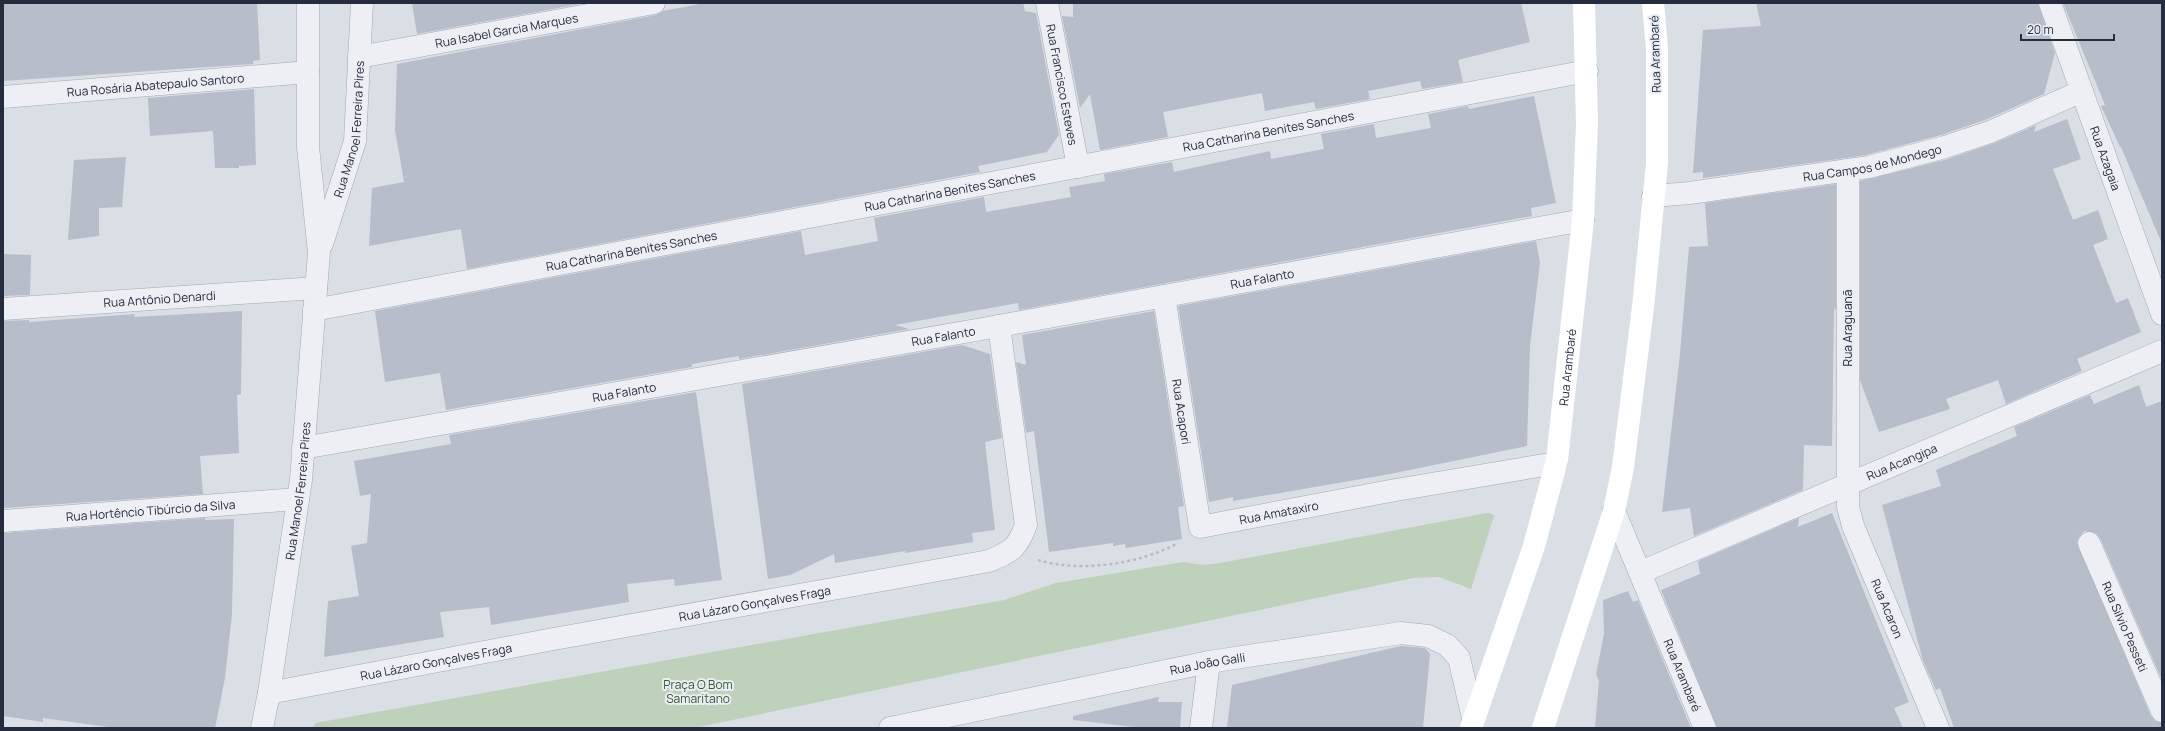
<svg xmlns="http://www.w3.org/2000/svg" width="2165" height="731" viewBox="0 0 2165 731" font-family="Manrope,sans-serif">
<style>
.green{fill:#bfd1bb}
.building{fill:#b7bdc9}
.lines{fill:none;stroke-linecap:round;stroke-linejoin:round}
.minor-casing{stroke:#a3a9b3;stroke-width:23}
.tertiary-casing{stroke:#a3a9b3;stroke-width:23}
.path{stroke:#b9bcc5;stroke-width:2.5;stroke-dasharray:3 3;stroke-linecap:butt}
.minor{stroke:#edeff5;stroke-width:22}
.tertiary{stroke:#edeff5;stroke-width:22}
.secondary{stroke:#fff;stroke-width:22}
.labels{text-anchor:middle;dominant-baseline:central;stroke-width:4;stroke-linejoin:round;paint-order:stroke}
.street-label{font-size:12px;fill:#242c3d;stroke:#eaeef4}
.park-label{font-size:12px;fill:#365a30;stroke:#eaeef4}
</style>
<rect width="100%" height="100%" fill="#dadfe6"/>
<path class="green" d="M1487 513H1490L1494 516 1471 589 1439 577 1413 578 694 728H314L315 723 1004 600 1056 583 1183 562 1204 565 1220 563Z"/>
<path class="building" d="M3 3H257L260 60 253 61V64L3 81Z
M412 3H585L417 34Z
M705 3H1023L1025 11 1036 13 1059 135 1047 152 978 166 980 172 467 269 461 229 369 246 372 188 404 182 395 130 397 64 656 15 663 11Z
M1073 3H1521L1530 42 1458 60 1463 82 1422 89 1420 81 1368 91 1370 99 1316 109 1314 102 1265 111 1262 93 1163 112 1168 137 1100 150 1090 94 1080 108 1062 16 1073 17Z
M1756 3H2038L2055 53 2044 94 1985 120 1941 135 1866 155 1703 178V172L1693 173 1703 30 1761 26Z
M2063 3H2162V244L2121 147H2120L2101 106 2105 105Z
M254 89 256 165 239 166V168H215L213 131 150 136 148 98Z
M1534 96 1556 203 1531 208 1532 216 1019 310 1018 303 895 325 909 329 739 359V356L692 364V367L446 410 440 373 385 382 375 311 801 231 805 255 878 241 874 218 984 197 986 212 1071 197 1069 187 1105 181 1104 174 1172 162 1174 172 1270 151 1271 159 1324 149 1321 134 1374 124 1376 138 1431 128 1428 114 1468 106 1469 109Z
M2067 119 2081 159 2053 169 2073 220 2098 210 2108 239 2093 245 2116 303 2128 298 2141 332 2077 359 2082 371 2006 404 1998 380 1946 399 1950 409 1879 432 1860 380V181L1948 159 1995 143 2036 125 2034 132Z
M126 157 122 207 99 208V236L68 240 74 160Z
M1836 184V310L1834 307 1832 446 1804 445 1803 490 1694 536 1690 508 1662 512 1680 354 1689 247 1708 246 1705 203Z
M1536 241 1540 262 1530 346 1527 446 1390 474 1233 501V497L1209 502 1178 306Z
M3 254 31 255 30 295 3 296Z
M242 311 241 394 237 395 239 453 200 456 203 494 3 508V321L29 320V322L135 314 134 317Z
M1154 311 1184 506 1178 507 1182 539 1126 548 1125 544 1113 546V543L1049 552 1034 431 1026 433 1016 362 1026 365 1022 335Z
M962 345 990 354 1002 438 985 442 995 530 972 533 973 542 905 553V551L835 563 834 554 790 575 768 579 742 384Z
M2139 385 2146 407 2162 401V680L2100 538 2096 533 2084 531 2079 536 2077 542 2151 716 2155 721 2162 723V728H1954L1940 688 1936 690 1923 661 1882 505 1941 486 1936 470 2017 436 2014 427 2090 395 2094 404Z
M696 392 722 580 675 586 674 579 627 584 629 602 491 625 489 607 440 612 444 637 324 657 328 601 359 596 351 546 367 543 371 494 360 496 354 461 451 444 449 435Z
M1832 513 1909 702 1894 708 1903 728H1717L1661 590 1700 574 1698 561 1799 518 1798 527Z
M205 518V520L234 519 232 614 225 678 215 728H115L43 718V722L3 716V533Z
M1628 591 1633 602 1638 600 1691 728H1595L1599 681 1596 674 1604 634 1603 600Z
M1401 646 1425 648 1430 654 1423 728H1227L1232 685Z
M1159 697 1158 702H1182L1180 728H1142L1073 720V716Z"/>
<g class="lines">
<g class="minor-casing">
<g id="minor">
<path id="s1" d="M1047 3 1078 167"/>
<path id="s2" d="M2050 3 2162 314"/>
<path id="s3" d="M359 57 654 3"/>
<path id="s4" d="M3 97 308 72"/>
<path id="s5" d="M1848 170V507L1853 526 1938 728"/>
<path id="s6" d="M1653 196 1690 193 1869 167 1945 147 1990 132 2082 91"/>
<path id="s7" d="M1164 296 1200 527 1390 491 1556 463"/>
<path id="s8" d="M3 309 316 288"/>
<path id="s9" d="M314 310 1587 71"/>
<path id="s10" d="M303 448 999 326 1583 220"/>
<path id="s11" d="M1614 511 1705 728"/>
<path id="s12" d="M3 521 298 499"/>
<path id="s13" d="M2089 543 2162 711"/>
<path id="s14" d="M1641 572 2162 351"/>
<path id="s15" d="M269 693 548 640 989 561C1012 551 1017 549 1026 525L999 326"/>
<path id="s16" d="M890 728 1209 662 1401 633 1428 636 1447 645 1459 658 1473 718"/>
<path d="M1201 728 1209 662"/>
</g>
</g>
<g class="tertiary-casing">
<g id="tertiary">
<path id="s17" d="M322 244 355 141 362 3"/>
<path id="s18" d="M262 728 269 693 301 480 319 252 308 147V3"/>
</g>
</g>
<path class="path" d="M1038 560C1080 573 1140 564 1178 543"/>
<use href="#minor" class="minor"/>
<use href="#tertiary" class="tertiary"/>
<g class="secondary">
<path id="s19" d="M1471 728 1534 546 1557 460 1583 220 1587 123 1584 3"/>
<path d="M1543 728 1614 511 1623 467 1643 307 1657 163V48L1653 3"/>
</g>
</g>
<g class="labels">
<g class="street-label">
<text stroke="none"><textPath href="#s3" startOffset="150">Rua Isabel Garcia Marques</textPath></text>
<text transform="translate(1655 54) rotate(-92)">Rua Arambaré</text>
<text stroke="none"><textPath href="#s4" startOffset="153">Rua Rosária Abatepaulo Santoro</textPath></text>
<text stroke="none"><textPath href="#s1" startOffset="83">Rua Francisco Esteves</textPath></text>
<text stroke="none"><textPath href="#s17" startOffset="119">Rua Manoel Ferreira Pires</textPath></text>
<text stroke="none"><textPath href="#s9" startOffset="971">Rua Catharina Benites Sanches</textPath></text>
<text stroke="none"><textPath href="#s2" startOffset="165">Rua Azagaia</textPath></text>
<text stroke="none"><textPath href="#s6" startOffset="222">Rua Campos de Mondego</textPath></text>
<text stroke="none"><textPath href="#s9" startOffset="647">Rua Catharina Benites Sanches</textPath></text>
<text stroke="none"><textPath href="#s9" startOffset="323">Rua Catharina Benites Sanches</textPath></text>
<text stroke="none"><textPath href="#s10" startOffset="974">Rua Falanto</textPath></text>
<text stroke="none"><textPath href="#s8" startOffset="157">Rua Antônio Denardi</textPath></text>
<text transform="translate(1847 328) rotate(-90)">Rua Araguanã</text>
<text stroke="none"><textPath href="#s10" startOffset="650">Rua Falanto</textPath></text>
<text stroke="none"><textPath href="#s19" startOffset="375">Rua Arambaré</textPath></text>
<text stroke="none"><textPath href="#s10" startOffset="326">Rua Falanto</textPath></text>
<text stroke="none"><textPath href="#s7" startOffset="117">Rua Acapori</textPath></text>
<text stroke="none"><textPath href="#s14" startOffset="283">Rua Acangipa</textPath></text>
<text stroke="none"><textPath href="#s18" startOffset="240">Rua Manoel Ferreira Pires</textPath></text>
<text stroke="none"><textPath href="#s12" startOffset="148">Rua Hortêncio Tibúrcio da Silva</textPath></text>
<text stroke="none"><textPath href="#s7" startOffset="314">Rua Amataxiro</textPath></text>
<text stroke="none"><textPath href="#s15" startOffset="494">Rua Lázaro Gonçalves Fraga</textPath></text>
<text stroke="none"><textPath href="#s5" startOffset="446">Rua Acaron</textPath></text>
<text stroke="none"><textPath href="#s13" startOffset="91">Rua Silvio Pesseti</textPath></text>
<text stroke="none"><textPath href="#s15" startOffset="170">Rua Lázaro Gonçalves Fraga</textPath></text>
<text stroke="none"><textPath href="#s16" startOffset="324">Rua João Galli</textPath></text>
<text stroke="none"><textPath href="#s11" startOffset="178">Rua Arambaré</textPath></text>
</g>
<g class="park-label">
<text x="698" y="684">Praça O Bom<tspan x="698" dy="14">Samaritano</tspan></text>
</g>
</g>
<rect width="2165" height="731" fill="none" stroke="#242c3d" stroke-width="8"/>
<path d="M2021 34v6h93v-6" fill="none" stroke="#242c3d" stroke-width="2"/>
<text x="2027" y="34" font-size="12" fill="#242c3d" stroke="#eaeef4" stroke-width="3" paint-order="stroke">20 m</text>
</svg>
